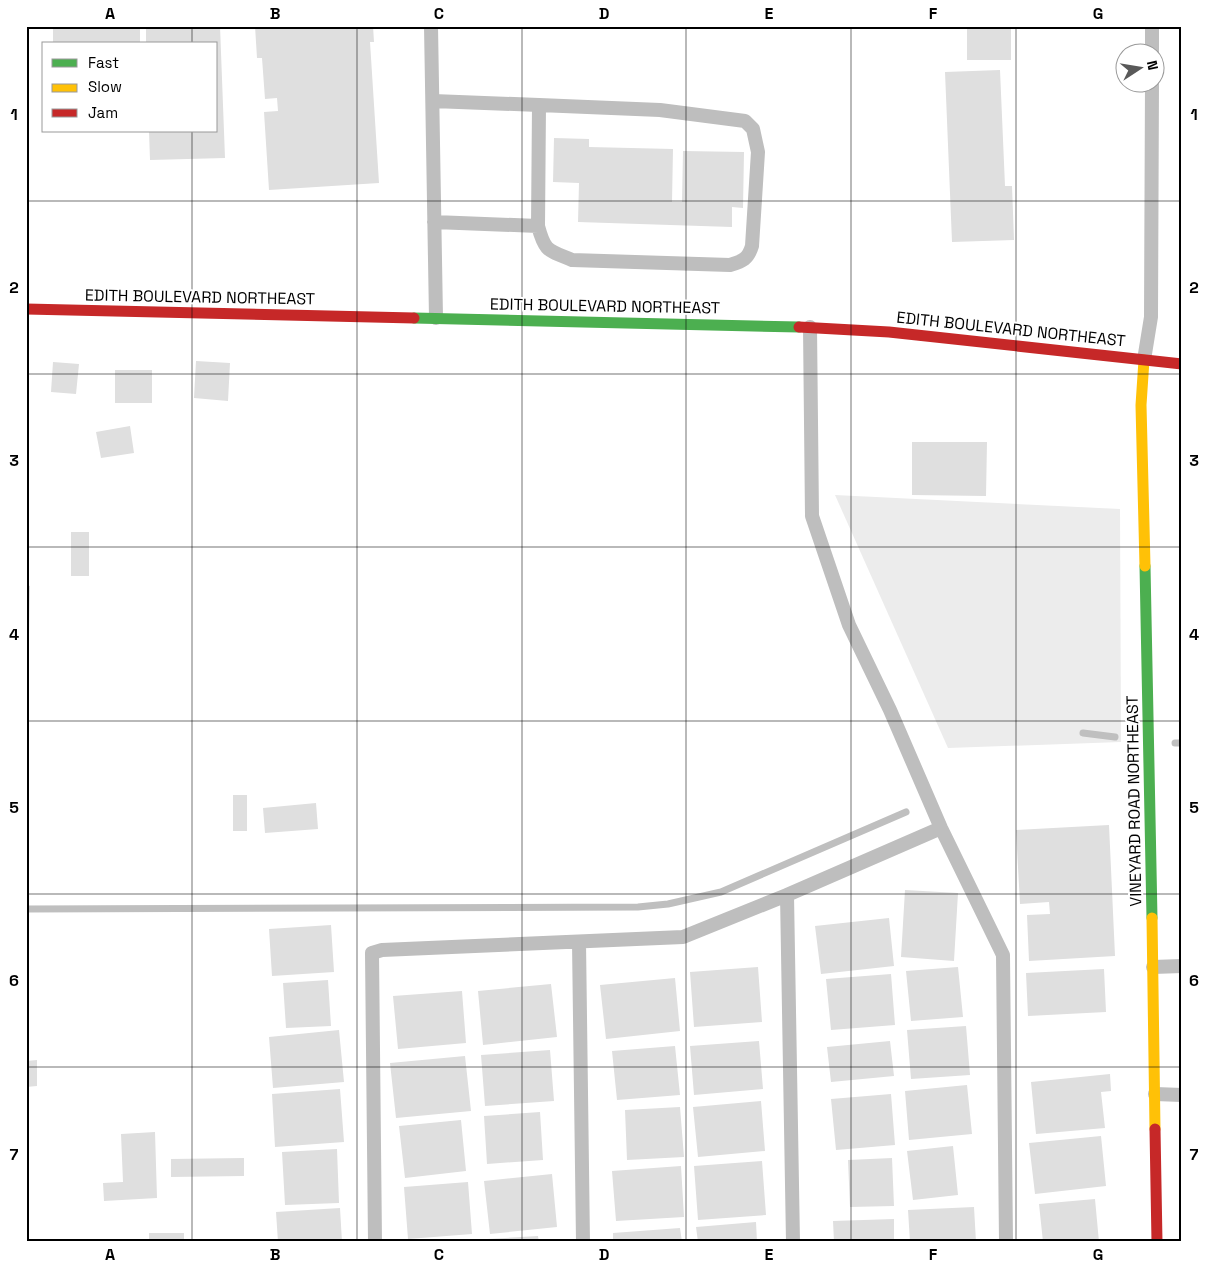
<svg xmlns="http://www.w3.org/2000/svg" width="1208" height="1268" viewBox="0 0 1208 1268" font-family="'Space Grotesk',sans-serif">
<style>
.green{fill:#ececec}
.lines{fill:none;stroke-linecap:round;stroke-linejoin:round}
.stream{stroke:#bfbfbf;stroke-width:7}
.building{fill:#dfdfdf}
.lane{stroke:#bebebe;stroke-width:14}
.fast{stroke:#4caf50;stroke-width:11}
.slow{stroke:#ffc107;stroke-width:11}
.jam{stroke:#c62828;stroke-width:11}
.grid{fill:none;stroke:#000;stroke-width:1;stroke-opacity:0.55}
.labels{text-anchor:middle;dominant-baseline:central;stroke-width:4;stroke-linejoin:round;paint-order:stroke}
.street-label{font-size:16px;fill:#000;stroke:#fff}
.neatline{fill:none;stroke:#000;stroke-width:2}
.grid-label{font-size:16px;text-anchor:middle;font-weight:bold;fill:#000}
</style>
<rect width="100%" height="100%" fill="#fff"/>
<path class="green" d="M835 495 1120 509 1121 742 948 748Z"/>
<g class="lines">
<path class="stream" d="M1083 733 1115 737
M1175 743H1182
M26 909 638 907 668 904 721 892 906 812"/>
</g>
<path class="building" d="M53 26H140V44H53Z
M146 26H220L225 158 150 160 149 131H216V44H146Z
M255 26H373L374 42H370L379 183 269 190 264 112 278 111 277 98 265 99 262 58H257Z
M967 26H1011V60H967Z
M1000 70 1005 186H1012L1014 240 952 242 945 72Z
M554 138 589 139V147L673 149 672 202H682L683 151 744 152 743 208 732 207V227L578 222 579 183 553 182Z
M196 361 230 363 228 401 194 398Z
M53 362 79 364 76 394 51 392Z
M115 370H152V403H115Z
M130 426 134 453 101 458 96 432Z
M912 442H987L986 496 912 495Z
M71 532H89V576H71Z
M26 585 30 586 29 634H26Z
M233 795H247V831H233Z
M316 803 318 829 265 833 263 808Z
M1109 825 1115 956 1029 961 1027 915 1050 914 1049 902 1020 904 1016 830Z
M905 890 958 893 954 961 901 957Z
M889 918 894 966 821 974 815 926Z
M331 925 334 972 272 976 269 929Z
M758 967 762 1022 694 1027 690 972Z
M958 967 963 1017 911 1021 906 971Z
M1104 969 1106 1012 1028 1016 1026 973Z
M891 974 895 1025 831 1030 826 979Z
M675 978 680 1031 606 1039 600 985Z
M328 980 331 1026 286 1028 283 983Z
M551 984 557 1037 483 1045 478 991Z
M462 991 466 1043 398 1049 393 996Z
M966 1026 970 1075 911 1079 907 1030Z
M339 1030 344 1082 273 1088 269 1037Z
M759 1041 763 1089 694 1095 690 1046Z
M890 1041 894 1076 831 1082 827 1047Z
M675 1046 680 1095 617 1100 612 1051Z
M550 1050 554 1101 485 1106 481 1055Z
M465 1056 471 1111 396 1118 390 1063Z
M37 1060V1086L26 1087V1061Z
M1110 1074 1111 1091 1101 1092 1105 1128 1036 1134 1031 1082Z
M967 1085 972 1134 909 1140 905 1091Z
M340 1089 344 1142 275 1147 272 1094Z
M891 1094 895 1145 836 1150 831 1099Z
M761 1101 765 1151 698 1157 693 1107Z
M680 1107 684 1157 627 1160 625 1110Z
M540 1112 543 1160 487 1164 484 1116Z
M461 1120 466 1171 405 1178 399 1126Z
M155 1132 157 1198 104 1201 103 1183 123 1182 121 1134Z
M1101 1136 1106 1186 1035 1194 1029 1143Z
M953 1146 958 1195 913 1200 907 1151Z
M337 1149 339 1203 285 1205 282 1152Z
M244 1158V1176L171 1177V1159Z
M892 1158 894 1206 850 1207 848 1160Z
M762 1161 766 1215 698 1220 694 1166Z
M681 1166 684 1217 616 1221 612 1171Z
M552 1174 557 1227 490 1234 484 1181Z
M468 1182 472 1234 408 1239 404 1187Z
M1095 1199 1099 1242H1043L1039 1204Z
M974 1207 976 1242H910L908 1210Z
M340 1208 342 1242H278L276 1212Z
M894 1219V1242H834L833 1221Z
M756 1222 757 1242H698L696 1227Z
M680 1228 682 1242H613V1233Z
M149 1233H184V1242H149Z
M538 1236 539 1242H488L487 1239Z"/>
<g class="lines">
<path class="lane" d="M431 26 436 318
M1152 52V26
M433 101 539 105 538 226 434 222
M538 226C545 252 548 250 572 260L730 265C743 261 748 259 752 246L758 152 753 129 745 121 660 110 539 105
M810 327 812 516 849 625 890 710 941 828 1003 955 1006 1242
M1144 360 1151 317 1152 82
M579 942 583 1242
M1153 967 1182 966
M1155 1094 1182 1095
M375 1242 372 953 382 950 683 937 787 895
M793 1242 787 895 941 828"/>
<path class="fast" d="M414 318 799 327
M1145 566 1152 918"/>
<path class="slow" d="M1144 360 1141 405 1145 566
M1152 918 1155 1129"/>
<path class="jam" d="M26 309 414 318
M799 327 889 332 1182 364
M1155 1129 1157 1242"/>
</g>
<path class="grid" d="M192 26V44M357 26V1242M522 26V1242M686 26V1242M851 26V1242M1016 26V1242M192 131V1242M26 201H1182M26 374H1182M26 547H1182M26 721H1182M26 894H1182M26 1067H1182"/>
<g class="labels">
<g class="street-label">
<text transform="translate(200 297) rotate(1)">EDITH BOULEVARD NORTHEAST</text>
<text transform="translate(605 306) rotate(1)">EDITH BOULEVARD NORTHEAST</text>
<text transform="translate(1011 329) rotate(6)">EDITH BOULEVARD NORTHEAST</text>
<text transform="translate(1134 801) rotate(-91)">VINEYARD ROAD NORTHEAST</text>
</g>
</g>
<rect width="1208" height="1268" fill="none" stroke="#ffffff" stroke-width="55"/>
<rect x="42" y="42" width="175" height="90" fill="#ffffff" stroke="#999999"/>
<rect x="52" y="59" width="25" height="8" fill="#4caf50" stroke="#999999"/>
<text x="88" y="68" font-size="15" fill="#000000">Fast</text>
<rect x="52" y="84" width="25" height="8" fill="#ffc107" stroke="#999999"/>
<text x="88" y="92" font-size="15" fill="#000000">Slow</text>
<rect x="52" y="109" width="25" height="8" fill="#c62828" stroke="#999999"/>
<text x="88" y="118" font-size="15" fill="#000000">Jam</text>
<g transform="translate(1140 68) rotate(78)"><circle r="24" fill="#ffffff" stroke="#999999"/>
<path d="M0-4L9 19L0 12L-9 19Z" fill="#595959"/>
<text y="-8" font-size="14" font-weight="bold" text-anchor="middle" fill="#000000">N</text>
</g>
<rect x="28" y="28" width="1152" height="1212" class="neatline"/>
<g class="grid-label">
<text x="110" y="19">A</text>
<text x="275" y="19">B</text>
<text x="439" y="19">C</text>
<text x="604" y="19">D</text>
<text x="769" y="19">E</text>
<text x="933" y="19">F</text>
<text x="1098" y="19">G</text>
<text x="14" y="120">1</text>
<text x="1194" y="120">1</text>
<text x="14" y="293">2</text>
<text x="1194" y="293">2</text>
<text x="14" y="466">3</text>
<text x="1194" y="466">3</text>
<text x="14" y="640">4</text>
<text x="1194" y="640">4</text>
<text x="14" y="813">5</text>
<text x="1194" y="813">5</text>
<text x="14" y="986">6</text>
<text x="1194" y="986">6</text>
<text x="14" y="1160">7</text>
<text x="1194" y="1160">7</text>
<text x="110" y="1260">A</text>
<text x="275" y="1260">B</text>
<text x="439" y="1260">C</text>
<text x="604" y="1260">D</text>
<text x="769" y="1260">E</text>
<text x="933" y="1260">F</text>
<text x="1098" y="1260">G</text>
</g>
</svg>
